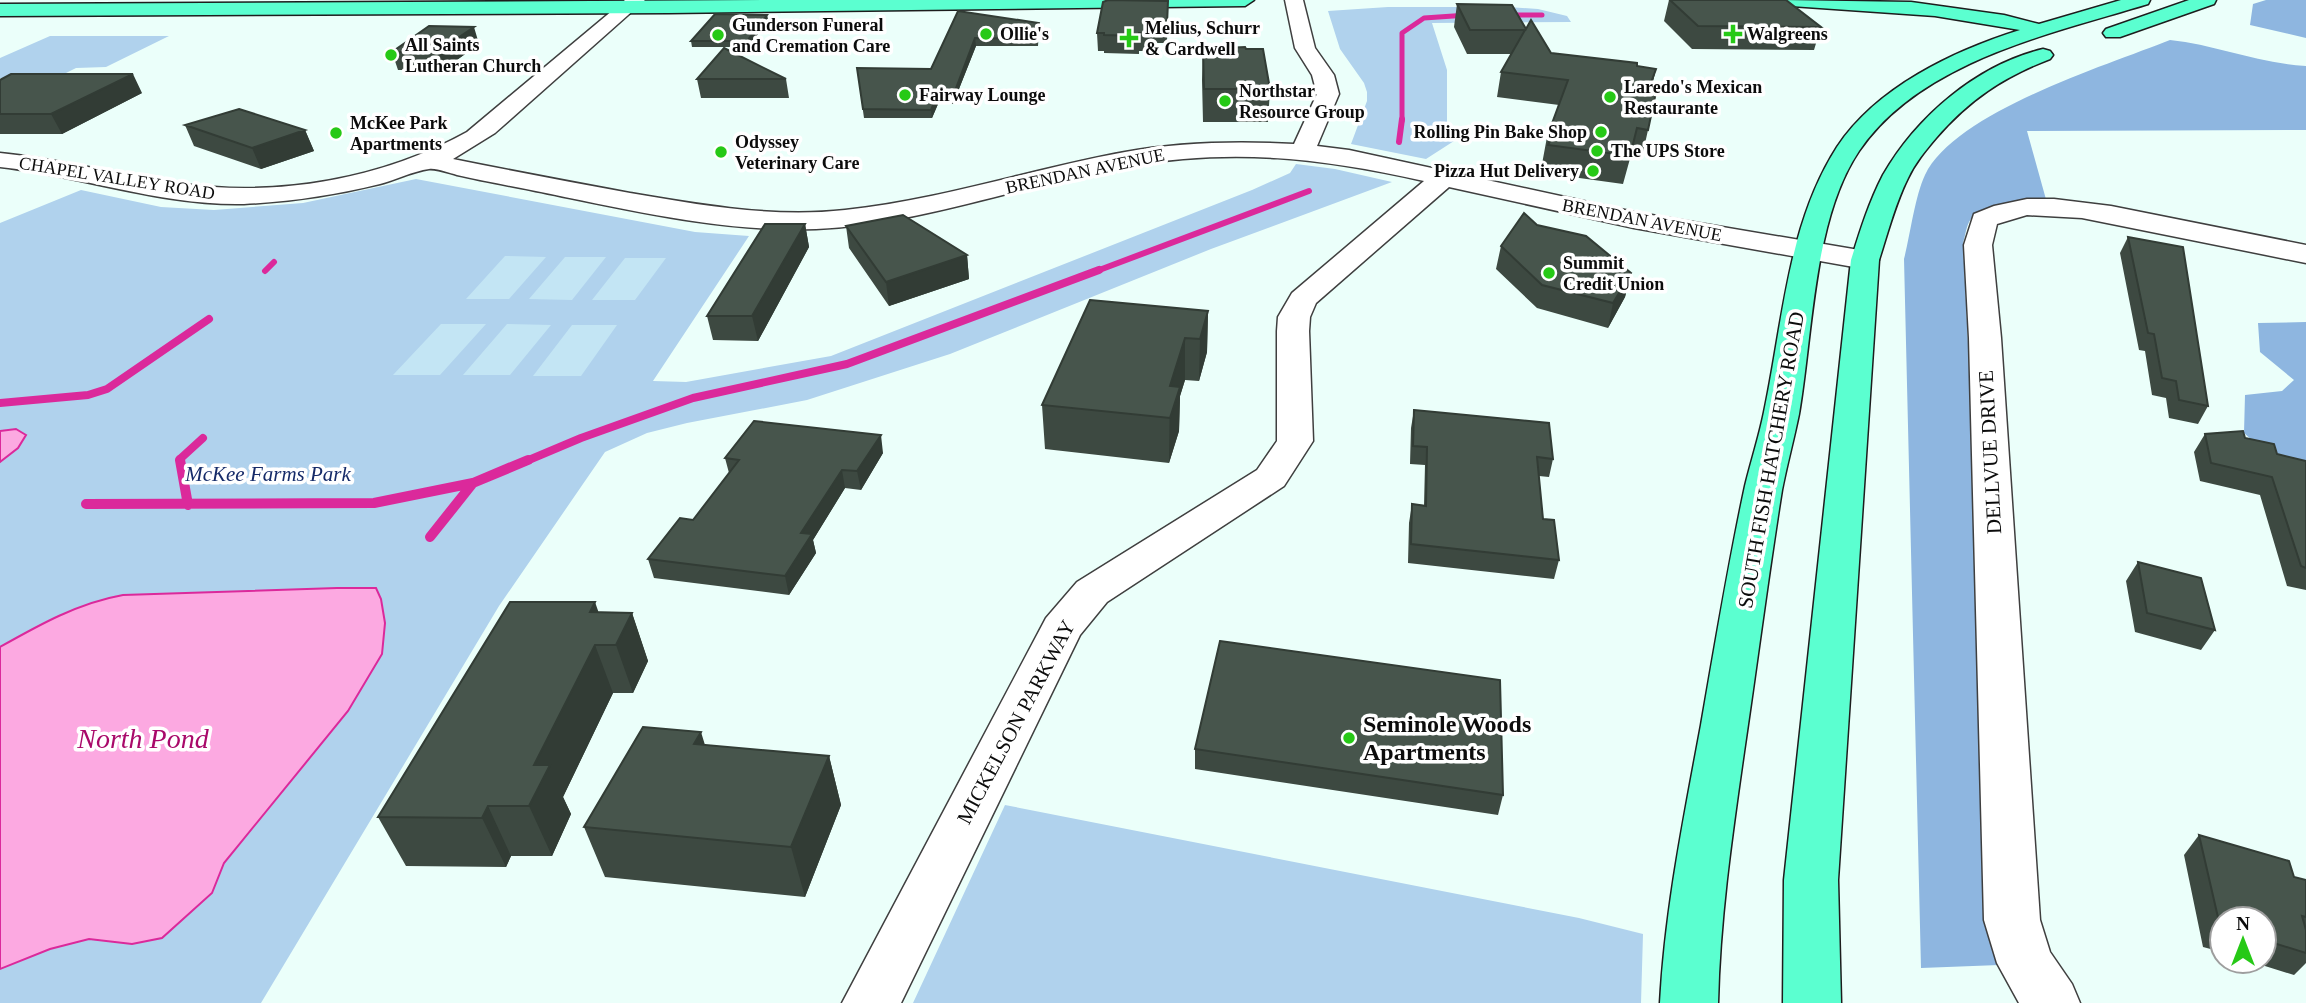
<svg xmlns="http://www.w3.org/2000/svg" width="2306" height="1003" viewBox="0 0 2306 1003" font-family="Georgia,serif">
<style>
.green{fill:#b0d2ed}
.forest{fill:#8eb6e0}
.pitch{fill:#c3e5f4}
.water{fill:#fca9e1;stroke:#db299b;stroke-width:2}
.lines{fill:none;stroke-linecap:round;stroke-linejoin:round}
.stream-far3{stroke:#db299b;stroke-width:5}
.stream-far2{stroke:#db299b;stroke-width:6}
.stream-far1{stroke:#db299b;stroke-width:8}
.stream{stroke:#db299b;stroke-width:10}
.minor-casing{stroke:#3f3f3f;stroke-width:3}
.major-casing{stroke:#1d1d1d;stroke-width:3}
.minor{fill:#fff;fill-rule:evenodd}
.major{fill:#5bffd0;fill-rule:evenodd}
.wall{fill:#3d4941}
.shaded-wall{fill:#323c35}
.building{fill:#47554c;stroke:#323c35;stroke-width:2}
.poi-dot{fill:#26c916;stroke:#fff;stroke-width:2.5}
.labels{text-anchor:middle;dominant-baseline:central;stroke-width:7;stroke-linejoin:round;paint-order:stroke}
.far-poi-label{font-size:18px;font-weight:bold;fill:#0c0c0c;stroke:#fff;text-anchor:start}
.far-street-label{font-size:18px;fill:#0c0c0c;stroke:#fff}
.street-label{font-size:21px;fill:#0c0c0c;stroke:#fff}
.park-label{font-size:21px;font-style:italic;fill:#162b69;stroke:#fff}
.near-poi-label{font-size:24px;font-weight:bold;fill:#0c0c0c;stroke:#fff;text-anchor:start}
.near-water-label{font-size:28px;font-style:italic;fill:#a9096a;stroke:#fff}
</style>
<rect width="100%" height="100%" fill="#ebfffa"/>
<path class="green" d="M1388 7H1508L1538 9 1567 16 1571 22 1432 23 1447 70V131L1454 141 1426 159 1351 144 1367 101V92L1364 83 1340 49 1328 11Z
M50 36H169L106 67 76 68 56 78H0V58Z
M1296 164 1335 169 1392 182 1211 249 950 354 807 400 687 423 647 433 605 452 499 606 261 1003H0V223L81 190 161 207 214 210 303 203 416 179 695 232 749 236 653 381 686 382 831 356 1252 190 1290 173Z
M1005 805 1579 918 1643 934 1641 1003H913Z"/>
<path class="forest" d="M2266 0H2306V38L2250 25 2253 4Z
M2170 40C2217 45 2257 63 2306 66V130L2027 131 2047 203C2027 204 1980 201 1969 222 1966 228 1965 237 1963 243L1999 965 1921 968 1904 259C1910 236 1915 196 1925 175 1955 112 2105 66 2170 40Z
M2306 322V469L2264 451 2244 433 2245 395 2282 391 2294 380 2260 352 2258 323Z"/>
<path class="pitch" d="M505 256 546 257 509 299H466Z
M565 257H606L572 300 529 299Z
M625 258H666L635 300H592Z
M441 324H486L440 375H393Z
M507 324 551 325 510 375H463Z
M572 325H617L581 376H533Z"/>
<path class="water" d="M16 429 26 435 18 448 0 462V431Z
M337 588H376L381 599 385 623 382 654 348 711 224 863 212 893 162 938 132 944 89 939 50 949 0 969V647C39 625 78 603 123 595Z"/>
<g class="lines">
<path class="stream-far3" d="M1507 15H1542
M1402 121V33L1424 18 1468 15"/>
<path class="stream-far2" d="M1399 142 1402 119
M265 271 274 262
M1094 272 1309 191"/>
<path class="stream-far1" d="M0 403 88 395 107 389 209 319
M180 462V459L203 438
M524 462 581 438 693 398 847 364 1099 270"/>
<path class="stream" d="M180 460 188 505
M86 504 374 503 473 483 528 460
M430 537 473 483"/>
<g class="minor-casing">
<path id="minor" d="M625 0H645L495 133 453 159C512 171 571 182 630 193 700 205 773 218 845 210 941 200 1031 169 1125 152 1181 142 1238 141 1294 144L1317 94 1312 75 1295 48 1285 0H1303L1315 48 1334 75 1339 94 1317 146 1349 150 1634 212 1865 251 1875 254 1879 260 1875 266 1865 269 1634 228 1449 187 1316 303 1310 317 1309 331 1313 441 1284 486 1107 602 1080 635 901 1003H842L1046 618 1077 582 1257 470 1277 441V331L1278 317 1292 293 1424 181C1322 158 1234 148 1129 166 1024 184 923 224 816 229 718 233 617 207 521 188 500 184 479 180 457 175 449 173 437 168 429 169 413 171 396 180 380 184 335 195 290 202 244 204 162 206 81 176 0 167V153C62 159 122 176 183 184 279 197 382 179 467 132Z
M2027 199H2054L2111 206 2306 245V263L2082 218 2027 215 1997 224 1992 245 2001 338 2040 920 2050 952 2072 984 2080 1003H2019L1997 963 1984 920 1969 338 1964 245 1974 214 1994 206Z"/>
</g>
<g class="major-casing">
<path id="major" d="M785 0H1254L1245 6 669 13 0 16V4Z
M1782 0 1911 2 2004 15 2039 24 2121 0H2150L2148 4C2050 34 1920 61 1859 151 1813 219 1813 334 1799 414 1794 439 1787 464 1782 490 1768 577 1757 665 1744 752 1732 836 1720 918 1718 1003H1660C1665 909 1684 817 1701 725 1715 645 1728 565 1745 486 1751 461 1759 437 1764 412 1783 323 1787 225 1837 147 1877 87 1953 51 2020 30L1935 16 1791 6Z
M2189 0H2216L2214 4 2120 37H2106L2103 33 2106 29Z
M2043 49 2050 51 2053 55 2050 59C2003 77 1969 100 1936 138 1925 151 1915 163 1908 178 1895 204 1888 232 1879 260L1838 880 1841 1003H1783L1784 880 1851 260C1860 231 1869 202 1883 175 1917 116 1977 65 2043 49Z"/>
</g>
<use href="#minor" class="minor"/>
<use href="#major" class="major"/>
</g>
<path class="wall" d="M1669 0H1786L1821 27 1814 50 1692 49 1664 21Z
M1168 1 1167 43H1147L1146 51H1139V54L1104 53V51H1098L1097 33Z
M1457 4 1526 29 1551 53 1656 69 1650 91 1648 130 1642 157 1631 155 1623 184 1543 173 1545 164H1542L1547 137 1559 105 1497 97 1501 72 1512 54H1467L1454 27Z
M958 11 1039 30 1038 46H976L953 104H938L932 118H864L857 68 931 69Z
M767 15 768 21 748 47H692L691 41Z
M479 44 443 70H398L392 52Z
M1203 49H1246L1270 89 1268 122H1203L1202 80Z
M697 79H786L789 98H701Z
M0 80 142 93 62 134H0Z
M185 125 305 130 314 151 261 169 194 146Z
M805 224 809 247 758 341 713 340 707 316Z
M1537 225 1631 273 1625 297 1608 328 1537 308 1496 269 1501 246Z
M846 226 967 255 969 279 889 306 849 248Z
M2128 237 2208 406 2198 424 2169 418 2166 398 2152 395 2145 351 2139 350 2120 253Z
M1208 311 1207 352 1199 381 1185 380 1180 396 1179 431 1169 463 1045 449 1042 405Z
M1414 410 1553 459 1549 477 1539 476 1543 519 1559 560 1554 579 1408 563 1409 523 1412 504 1424 505 1425 465 1410 464 1411 428Z
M2205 434 2245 438 2277 454 2306 461V590L2287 586 2260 495 2200 481 2194 452Z
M883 453 861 490 845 488 813 540 816 553 789 595 654 578 648 559 693 520 729 473 725 458Z
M2138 562 2215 630 2201 650 2135 632 2126 581Z
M598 612 632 613 648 661 633 693H613L563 797 571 814 552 856H511L506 867 406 866 378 817Z
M705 745 829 756 841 805 805 897 605 877 584 827Z
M1195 749 1503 795 1498 815 1195 769Z
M2199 835 2294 877 2306 880V963L2294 975 2249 961H2264V919H2222V952L2203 947 2184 855Z"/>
<path class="shaded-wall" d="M767 15 768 21 748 47 747 41Z
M474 27 479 44 443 70 437 52Z
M975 38 976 46 953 104V96Z
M1656 69 1650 94 1648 91Z
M133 74 142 93 62 134 51 114Z
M937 95 938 104 932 118 931 110Z
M305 130 314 151 261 169 252 148Z
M805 224 809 247 758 341 752 316Z
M967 255 969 279 889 306 886 282Z
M1631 273 1625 297 1608 328 1613 303Z
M1208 311 1207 352 1199 381 1200 339Z
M1185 338V380L1180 396 1179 431 1169 463 1170 386Z
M881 435 883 453 861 490 857 471Z
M842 470 845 488 813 540 816 553 789 595 785 576 801 533Z
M595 602 610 645 590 612Z
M632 613 648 661 633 693 616 645Z
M595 645 613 693 563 797 571 814 552 856 529 806 534 765Z
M701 732 716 781 694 744Z
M829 756 841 805 805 897 791 847Z
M488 806 511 856 506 867 482 818Z"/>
<path class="building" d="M1108 0 1168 1 1167 25H1147L1146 33H1139V36L1104 35V33H1097L1103 2Z
M1670 0H1786L1821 27 1698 26Z
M1457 4 1512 5 1526 29 1531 20 1551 53 1637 63V66L1656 69 1648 91 1656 92 1648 130 1637 128 1630 156 1548 145 1552 137H1547L1568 80 1501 72 1525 30H1470Z
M958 11 1039 23 1037 39 975 38 953 96 937 95 931 110 863 109 857 68 931 69Z
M715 14 767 15 747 41H691Z
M429 26 474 27 437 52H392Z
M1245 47 1246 49H1263L1270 89H1204L1203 49Z
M724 48 786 79H697Z
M11 74H133L51 114H0V80Z
M239 109 305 130 252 148 185 125Z
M1524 213 1537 225 1586 236 1631 273 1613 303 1542 285 1501 246Z
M903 215 967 255 886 282 846 226Z
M765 224H805L752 316H707Z
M2128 237 2183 247 2208 406 2179 400 2176 381 2162 378 2154 334 2148 333Z
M1090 300 1208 311 1200 339 1185 338 1170 386 1180 387 1170 418 1042 405Z
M1414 410 1549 423 1553 459 1537 457 1543 519 1554 520 1559 560 1411 544 1412 504 1426 506 1427 447 1413 446Z
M754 421 881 435 857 471 842 470 801 533 812 534 785 576 648 559 680 518 693 520 739 460 725 458Z
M2243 431 2245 438 2274 444 2277 454 2306 461V568L2301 566 2272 477 2211 463 2205 434Z
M2138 562 2201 578 2215 630 2147 613Z
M510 602H595L590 612 632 613 616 645H595L534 765H550L529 806H488L482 818 378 817Z
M1220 641 1500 680 1503 795 1195 749Z
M643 727 701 732 694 744 829 756 791 847 584 827Z
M2199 835 2289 861 2294 877 2306 880V917L2302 916 2306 930V953L2264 940V919H2222V927L2220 926Z"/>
<g class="poi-dot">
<circle cx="986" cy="34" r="7"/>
<path d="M1729.5 23.5h7v7h7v7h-7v7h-7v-7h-7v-7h7z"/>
<circle cx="718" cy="35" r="7"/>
<path d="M1125.5 27.5h7v7h7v7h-7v7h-7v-7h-7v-7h7z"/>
<circle cx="391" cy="55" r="7"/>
<circle cx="905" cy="95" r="7"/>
<circle cx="1610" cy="97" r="7"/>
<circle cx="1225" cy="101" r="7"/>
<circle cx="1601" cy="132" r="7"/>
<circle cx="336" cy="133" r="7"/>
<circle cx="1597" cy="151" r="7"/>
<circle cx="721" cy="152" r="7"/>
<circle cx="1593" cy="171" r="7"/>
<circle cx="1549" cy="273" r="7"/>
<circle cx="1349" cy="738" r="7"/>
</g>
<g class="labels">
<g class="far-poi-label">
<text x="732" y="25">Gunderson Funeral<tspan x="732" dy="21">and Cremation Care</tspan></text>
<text x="1145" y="28">Melius, Schurr<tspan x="1145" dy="21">&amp; Cardwell</tspan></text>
<text x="1000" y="34">Ollie's</text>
<text x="1747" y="34">Walgreens</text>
<text x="405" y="45">All Saints<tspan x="405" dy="21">Lutheran Church</tspan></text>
<text x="1624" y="87">Laredo's Mexican<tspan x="1624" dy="21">Restaurante</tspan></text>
<text x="1239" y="91">Northstar<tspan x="1239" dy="21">Resource Group</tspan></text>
<text x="919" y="95">Fairway Lounge</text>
<text x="350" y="123">McKee Park<tspan x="350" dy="21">Apartments</tspan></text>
<text x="1587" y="132" text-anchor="end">Rolling Pin Bake Shop</text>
<text x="735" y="142">Odyssey<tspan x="735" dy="21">Veterinary Care</tspan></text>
<text x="1611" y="151">The UPS Store</text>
<text x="1579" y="171" text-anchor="end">Pizza Hut Delivery</text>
<text x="1563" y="263">Summit<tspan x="1563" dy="21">Credit Union</tspan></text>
</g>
<g class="far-street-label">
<text transform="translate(1085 171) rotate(-12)">BRENDAN AVENUE</text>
<text transform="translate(117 178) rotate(9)">CHAPEL VALLEY ROAD</text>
<text transform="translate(1642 220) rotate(11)">BRENDAN AVENUE</text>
</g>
<g class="street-label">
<text transform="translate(1990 452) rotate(-93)">DELLVUE DRIVE</text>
<text transform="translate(1771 460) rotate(-80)">SOUTH FISH HATCHERY ROAD</text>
<text transform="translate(1016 722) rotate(-62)">MICKELSON PARKWAY</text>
</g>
<g class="park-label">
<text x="268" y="474">McKee Farms Park</text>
</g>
<g class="near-poi-label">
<text x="1363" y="724">Seminole Woods<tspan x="1363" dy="28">Apartments</tspan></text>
</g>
<g class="near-water-label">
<text x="143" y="738">North Pond</text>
</g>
</g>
<g transform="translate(2243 940)"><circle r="33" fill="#ffffff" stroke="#9e9e9e" stroke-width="2"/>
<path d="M0-5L12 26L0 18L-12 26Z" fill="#26c916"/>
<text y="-10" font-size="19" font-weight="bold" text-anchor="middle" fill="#0c0c0c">N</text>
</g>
</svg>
